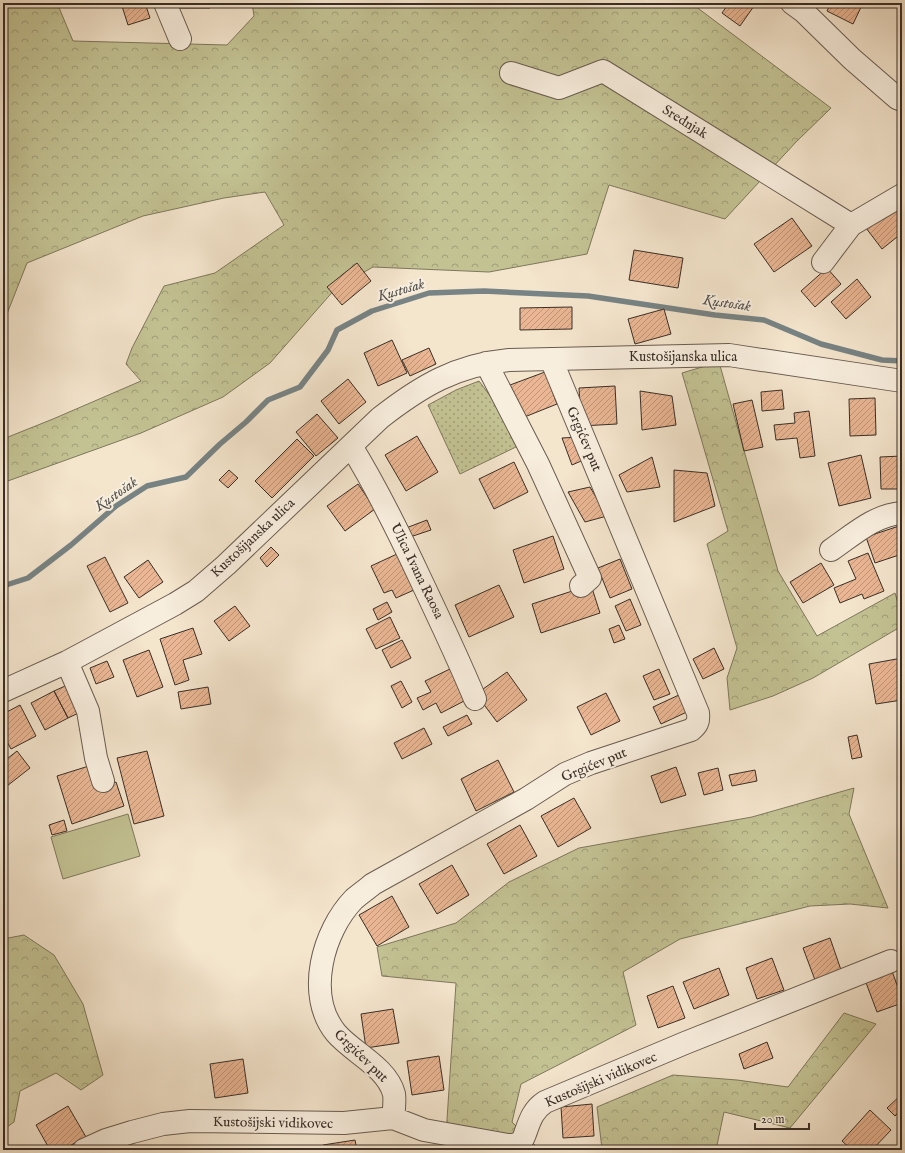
<svg xmlns="http://www.w3.org/2000/svg" width="905" height="1153" viewBox="0 0 905 1153" font-family="'IM FELL English',serif">
<style>
.grass{fill:url(#grass-dots);stroke:#7e785d}
.forest{fill:url(#forest-crowns);stroke:#7e785d}
.park{fill:#c3c293;stroke:#7e785d}
.lines{fill:none;stroke-linecap:round;stroke-linejoin:round}
.stream{stroke:#778384;stroke-width:5.5}
.building{fill:url(#building-hatch);stroke:#392e27}
.minor-casing{stroke:#685c50;stroke-width:24}
.minor{stroke:#f8eede;stroke-width:22}
.labels{text-anchor:middle;dominant-baseline:central;stroke-width:4;stroke-linejoin:round;paint-order:stroke}
.street-label{font-size:14px;fill:#392e27;stroke:#f8eede}
.water-label{font-size:15px;font-style:italic;fill:#53524e;stroke:#f8eede}
</style>
<defs>
<pattern id="grass-dots" width="8" height="8" patternUnits="userSpaceOnUse"><rect width="8" height="8" fill="#c3c293"/><path d="M2 2h.1M6 6h.1" fill="none" stroke="#9f9e78" stroke-width="1.8" stroke-linecap="round"/></pattern>
<pattern id="forest-crowns" width="20" height="18" patternUnits="userSpaceOnUse"><rect width="20" height="18" fill="#c3c293"/><path d="M2 6a3 3 0 1 1 6 0M12 15a3 3 0 1 1 6 0" fill="none" stroke="#9f9e78"/></pattern>
<pattern id="building-hatch" width="6" height="6" patternUnits="userSpaceOnUse"><rect width="6" height="6" fill="#eab693"/><path d="M-1 1l2-2M0 6l6-6M5 7l2-2" fill="none" stroke="#bf9478"/></pattern>
</defs>
<rect width="100%" height="100%" fill="#f4e5cd"/>
<filter id="stains"><feTurbulence type="fractalNoise" baseFrequency=".005" numOctaves="4"/><feColorMatrix values="0 0 0 0 .2 0 0 0 0 .09 0 0 0 0 .02 0 0 0 .5 -.17"/></filter>
<radialGradient id="worn" r=".72"><stop offset=".6" stop-color="#630" stop-opacity="0"/><stop offset="1" stop-color="#630" stop-opacity=".3"/></radialGradient>
<path class="grass" d="M479 381 502 412 518 446 460 474 428 405 456 390Z"/>
<path class="forest" d="M3 3H57L73 41 227 45 254 16 252 3H691L831 108 796 142 725 219 609 185 587 254 489 272 373 267 336 288 270 363 223 397 141 433 5 482 3 477V439L53 419 141 381 126 364 132 348 164 286 215 273 284 225 265 192 224 198 143 216 27 263 3 324Z
M719 362 778 571 817 636 895 593 902 616V626L813 678 773 696 730 710 727 678 737 648 707 544 728 531 682 373Z
M854 788 849 814 888 908 850 904 810 906 680 939 623 972 636 1025 521 1084 512 1122 540 1150H445L456 983 382 976 377 947 456 923 509 882 579 848 752 817Z
M24 935 54 955 83 1004 103 1075 81 1090 56 1073 20 1091 14 1122 3 1130V939Z
M844 1013 876 1024 790 1128 724 1112 716 1150H599L602 1149 597 1107 673 1075 737 1080 788 1087Z"/>
<path class="park" d="M128 814 140 856 63 879 51 837Z"/>
<g class="lines">
<path class="stream" d="M3 586 28 578 71 545 116 506 147 486 186 477 220 444 246 422 268 400 300 387 328 350 337 330 372 311 429 293 484 291 588 296 715 315 764 320 821 344 882 360 902 361"/>
</g>
<path class="building" d="M121 3H145L150 18 128 25Z
M173 3H210V8H173Z
M729 3H750L754 6 740 26 722 13Z
M831 3H863L853 24 827 11Z
M897 205 902 212V233L882 249 866 228Z
M792 218 812 246 774 272 754 244Z
M634 250 683 258 678 288 629 280Z
M357 263 371 281 342 305 327 287Z
M827 268 841 284 815 307 801 291Z
M857 279 871 297 846 319 831 302Z
M572 307V329L520 330V308Z
M664 309 671 334 635 344 628 319Z
M392 340 407 373 378 386 364 353Z
M429 348 436 364 410 376 402 360Z
M545 372 557 404 522 418 510 385Z
M348 379 366 402 339 424 321 401Z
M615 386 617 424 581 426 579 388Z
M782 390 784 409 762 411 761 392Z
M640 391 672 396 676 425 642 430Z
M875 398 876 435 850 436 849 399Z
M752 400 763 447 744 451 733 404Z
M809 411 815 456 800 458 797 438 776 440 774 425 795 423 794 413Z
M317 414 338 438 316 456 296 432Z
M417 436 438 472 406 491 385 455Z
M579 437 588 458 572 465 562 438Z
M297 439 314 456 272 498 255 481Z
M861 455 871 498 839 506 828 463Z
M902 456V489H881L880 457Z
M652 457 660 487 627 492 619 475Z
M514 462 528 492 494 509 479 479Z
M229 470 238 478 228 488 219 480Z
M674 470 707 473 715 506 674 522Z
M358 484 375 509 345 531 327 506Z
M590 487 607 516 585 522 568 492Z
M427 520 431 530 410 537 406 528Z
M902 525V554L875 563 866 537Z
M553 536 564 569 524 583 513 550Z
M271 547 279 555 267 567 260 558Z
M868 553 884 591 864 599 862 594 840 603 834 588 856 579 848 561Z
M397 554 414 590 396 598 392 590 384 593 371 566Z
M105 557 128 603 110 612 87 566Z
M620 559 632 589 610 598 598 568Z
M148 560 163 582 139 598 124 577Z
M821 563 834 585 803 603 790 582Z
M499 585 514 617 469 637 455 605Z
M591 585 600 613 541 633 532 604Z
M630 599 641 625 626 631 615 606Z
M387 602 392 612 378 620 373 609Z
M235 606 250 626 229 641 214 621Z
M390 617 400 638 376 649 366 629Z
M619 625 625 639 614 643 609 629Z
M193 628 202 654 183 660 189 680 175 685 160 639Z
M402 640 411 658 391 668 382 650Z
M714 648 724 669 703 679 693 659Z
M149 650 163 687 137 697 123 660Z
M902 658V700L876 704 869 664Z
M107 661 114 677 96 684 90 668Z
M450 669 466 700 441 713 436 703 423 710 417 698 431 692 425 681Z
M659 669 670 694 654 700 643 676Z
M507 672 527 700 497 722 476 694Z
M401 681 412 702 402 708 391 686Z
M74 682 87 709 68 718 54 691Z
M208 687 211 704 181 709 178 692Z
M54 691 68 718 45 730 31 703Z
M606 693 620 721 591 735 577 707Z
M681 694 689 711 661 724 653 707Z
M20 705 36 736 11 749 3 734V714Z
M467 715 472 724 448 736 443 727Z
M424 728 432 744 402 759 394 743Z
M857 735 862 757 852 759 848 737Z
M17 751 30 768 7 786 3 780V762Z
M147 751 164 816 134 824 117 758Z
M498 760 514 792 476 811 461 779Z
M92 765 100 788 116 782 124 806 72 824 57 776Z
M676 767 686 795 661 803 651 776Z
M718 768 723 790 704 795 698 773Z
M755 770 757 781 732 786 729 775Z
M574 798 591 828 558 847 541 816Z
M64 820 67 831 52 835 49 825Z
M520 825 537 856 504 874 487 844Z
M452 865 469 895 437 914 419 884Z
M392 896 409 927 377 946 359 915Z
M830 938 841 970 815 980 803 948Z
M772 958 784 990 757 999 746 968Z
M719 968 729 995 694 1009 683 982Z
M892 971 902 999V1003L877 1012 865 980Z
M673 986 685 1018 658 1028 647 996Z
M393 1009 399 1043 366 1048 361 1014Z
M767 1042 773 1058 744 1069 739 1054Z
M439 1056 444 1090 412 1095 407 1061Z
M243 1059 248 1093 215 1098 210 1064Z
M902 1063V1074L897 1067Z
M902 1094V1109L895 1116 887 1108Z
M592 1104 594 1136 563 1138 561 1107Z
M68 1106 86 1137 62 1150H50L36 1125Z
M870 1110 891 1130 872 1150H852L842 1141Z
M355 1140 357 1150H324L323 1145Z"/>
<g class="lines">
<g class="minor-casing">
<path id="minor" d="M165 3 180 39
M792 3 803 11 852 59 897 98 902 100
M511 73 559 88 603 71 851 225
M823 262 851 225 902 195
M486 363 538 464 590 578 581 586
M351 446C377 488 399 533 420 578 439 618 458 658 475 699
M831 550C853 535 874 515 902 513
M67 662 88 711 96 758 103 781
M3 691 67 662 175 604 196 591 226 565 380 418C421 386 456 365 509 360L729 355 902 381
M393 1118C394 1110 395 1101 394 1094 387 1067 353 1053 336 1033 305 995 323 931 354 899 360 894 367 889 373 884L526 799 565 774 591 763 691 730C697 725 699 722 698 713L551 359
M84 1150 106 1140 132 1132 163 1124 190 1121 344 1123 393 1118 424 1130 508 1145C512 1145 517 1145 520 1142 523 1140 524 1137 525 1134 530 1120 533 1110 545 1102L685 1043 891 961"/>
</g>
<use href="#minor" class="minor"/>
</g>
<g class="labels">
<g class="street-label">
<text transform="translate(685 122) rotate(32)">Srednjak</text>
<text x="683" y="357">Kustošijanska ulica</text>
<text transform="translate(584 439) rotate(67)">Grgićev put</text>
<text transform="translate(253 538) rotate(-43)">Kustošijanska ulica</text>
<text transform="translate(417 571) rotate(64)">Ulica Ivana Raosa</text>
<text transform="translate(594 765) rotate(-22)">Grgićev put</text>
<text transform="translate(361 1056) rotate(44)">Grgićev put</text>
<text transform="translate(601 1080) rotate(-23)">Kustošijski vidikovec</text>
<text transform="translate(273 1123) rotate(1)">Kustošijski vidikovec</text>
</g>
<g class="water-label">
<text transform="translate(401 290) rotate(-16)">Kustošak</text>
<text transform="translate(727 303) rotate(8)">Kustošak</text>
<text transform="translate(116 494) rotate(-35)">Kustošak</text>
</g>
</g>
<rect width="905" height="1153" fill="none" stroke="#f4e5cd" stroke-width="16"/>
<rect x="4" y="4" width="897" height="1145" fill="none" stroke="#392e27" stroke-width="2"/>
<rect x="8" y="8" width="889" height="1137" fill="none" stroke="#392e27"/>
<path d="M755 1123v6h54v-6" fill="none" stroke="#392e27" stroke-width="2"/>
<text x="761" y="1123" font-size="12" fill="#392e27" stroke="#f8eede" stroke-width="3" paint-order="stroke">20 m</text>
<rect width="100%" height="100%" filter="url(#stains)"/>
<rect width="100%" height="100%" fill="url(#worn)"/>
</svg>
